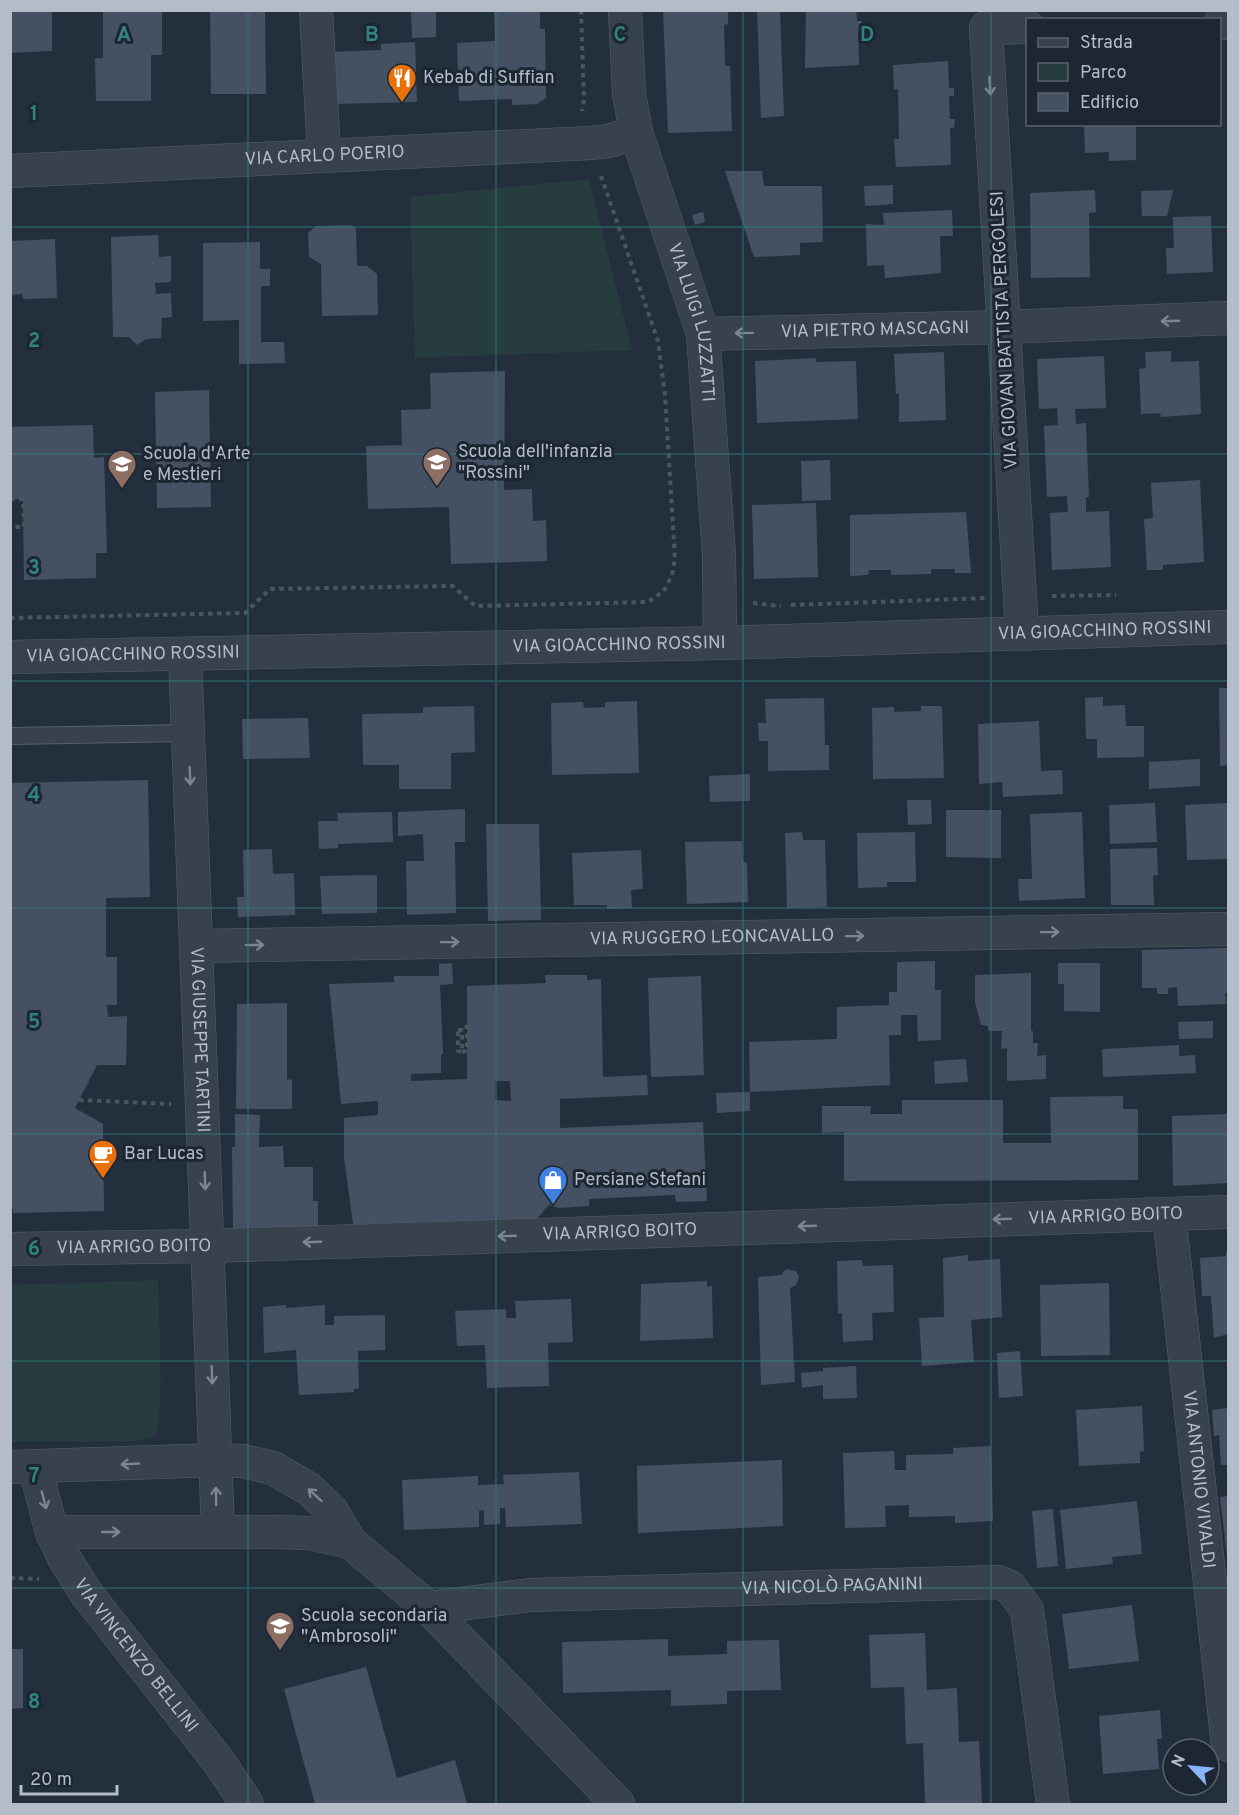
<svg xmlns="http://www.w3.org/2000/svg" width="1239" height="1815" viewBox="0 0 1239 1815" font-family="Overpass,sans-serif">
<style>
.green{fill:#263c3f}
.building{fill:#455162;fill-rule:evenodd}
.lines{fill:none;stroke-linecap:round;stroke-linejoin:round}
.lane-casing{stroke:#565f6c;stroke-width:18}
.street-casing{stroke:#565f6c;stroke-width:34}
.path{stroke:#44595c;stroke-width:4;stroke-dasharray:4.5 4.5;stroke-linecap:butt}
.lane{stroke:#38414e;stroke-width:16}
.street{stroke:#38414e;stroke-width:33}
.oneway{stroke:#7c8592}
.grid{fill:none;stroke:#308480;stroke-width:1.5;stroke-opacity:0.55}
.labels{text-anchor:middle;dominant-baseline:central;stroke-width:6;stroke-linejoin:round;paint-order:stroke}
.poi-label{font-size:18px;fill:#b4bcc9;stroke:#1d2633;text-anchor:start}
.street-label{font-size:18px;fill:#b4bcc9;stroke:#1d2633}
.grid-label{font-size:20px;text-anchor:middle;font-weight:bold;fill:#308480;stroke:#1d2633;stroke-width:6;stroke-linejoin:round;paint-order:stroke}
</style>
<rect width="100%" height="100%" fill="#242f3e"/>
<path class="green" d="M589 179 632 350 415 358 410 197Z
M158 1280C158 1308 166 1419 154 1437L135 1441 11 1442V1285Z"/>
<path class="building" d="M10 10H52V51L10 53Z
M103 10H162V55H151V101H96L95 58H103Z
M210 10H265L266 94H211Z
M411 10H436V37L412 38Z
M494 10H540V29H545L546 98 537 104 512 105V99L459 101 457 43 495 41Z
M663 10H728V24L724 25 725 66H730L732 131 668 133Z
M757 10H780L784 116 761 118Z
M806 10H856L857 21H862V30H858L859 65 805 68Z
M415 42 417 102 335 104 332 52 381 50V44Z
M948 61 949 88H954V96H949L950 119H955L954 128H950L951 165 896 167 894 139H899L898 89 894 90 893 65Z
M1084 124H1136V160L1109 161V152L1085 153Z
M725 171H762L764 186H822L823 242 800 243V255L754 257Z
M893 185V204L865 206 864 186Z
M1095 190 1096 212 1089 213 1090 277 1031 278 1030 193Z
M1173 190 1167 216H1142L1141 191Z
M952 210 953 236H940L941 273 885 278 884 265 867 266 866 224 884 225 883 213Z
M703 212 705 222 695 225 692 215Z
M1211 216 1213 272 1167 274 1166 248H1174L1173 217Z
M352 225 356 229 357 266H367L377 274 378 315 322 316 321 264 309 257 308 233 316 226Z
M158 235 159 257 171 256V282L155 283 156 294 171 293 172 317 162 318 161 338 146 339 137 345 129 337H113L111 237Z
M55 239 57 298 23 299 22 294 10 295V241Z
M260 242V269H270V286H261V342H284L285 363 239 364V320L203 321V243Z
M1171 351V362L1199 361 1201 414 1161 417 1160 413 1141 414 1139 369 1146 368 1145 352Z
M944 352 946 420 899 422V394H896L894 354Z
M1104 356 1106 408 1075 409 1076 424 1086 423 1089 497H1086V512L1109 511 1111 567 1052 570 1050 513 1068 512 1067 496 1047 497 1044 426 1058 425 1057 408 1039 409 1037 359Z
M816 358V362L856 361 858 419 757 423 755 361Z
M505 371 504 490 532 489 533 521 546 520 547 561 451 564 449 507 368 509 366 446 402 445 401 410 431 409 430 373Z
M209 390 211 507 157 508 155 392Z
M93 425 94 458 104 457 107 553H96V578L24 580 23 499H10V427Z
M830 460 831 500 802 501 801 461Z
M1200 480 1204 562 1163 565V570H1147L1144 519 1153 518 1151 483Z
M816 503 818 577 754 579 752 505Z
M966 512 971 573H955V569H931V574L891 575V570H869L868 575 850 576V515Z
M1219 688H1228V765L1220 766Z
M1103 697V706L1125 705 1126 726H1144V757L1097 758V739H1086L1085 698Z
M824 698 825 745H829V770L768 771V741H759L758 723H766L765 699Z
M637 701 639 773 552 775 551 703 583 702 584 708 605 707V702Z
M474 706 475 752 451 753V789H399V765H363L362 714 423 713V707Z
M921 706H942L944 778 873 779 872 708 894 707V712L921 711Z
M308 718 310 758 243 759 242 719Z
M1039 721 1041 771 1062 770 1063 794 1003 797 1002 782 979 784 978 724Z
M1200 759V786L1149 789V762Z
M750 774V801L710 802 709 776Z
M148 780 150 897 106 898V957H117V1005H107L108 1017 127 1016 126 1065H97L75 1108 103 1124 104 1211 13 1213V1209H10V783Z
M907 800H931L932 824 908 825Z
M1155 803 1157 842 1110 844 1109 805Z
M1228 803V859L1187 860 1185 805Z
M465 809V842H455L456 913 407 915 406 861H424L423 834 398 836V812Z
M946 810H1001V858L946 857Z
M392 812 393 842 338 844V848L319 849 318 821H338L337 813Z
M1082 812 1085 898 1019 901 1018 879H1032L1030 814Z
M486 824H539L541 920 488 921Z
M802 832 803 840H825L827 907 787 908 785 833Z
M915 832 916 882H887V887L858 888 857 833Z
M742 841 743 862 747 863 748 902 687 904 685 842Z
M1157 848 1158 875 1153 876 1154 905H1111L1110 849Z
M272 849 273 874 294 873 295 915 238 917 237 897H244L243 850Z
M641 850 643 889 631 890 632 908 607 909V905H574L572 853Z
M377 875V913L322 914 320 876Z
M1228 948V993H1225L1226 1004 1178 1006 1177 987 1168 988V994H1157V988H1142V950Z
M935 961V990H941V1040L918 1041 917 1015H901V1035H889L890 1085 750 1092V1111L717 1113 716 1093 750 1092 749 1042 837 1039V1007L889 1005V992H897V962Z
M452 963 453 984 440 985 443 1054H441V1073L411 1074V1081L467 1079V986L546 983 545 975H587V980L601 979 603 1077 647 1075 648 1095 560 1099V1128L703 1122 707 1201 676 1202 675 1195 589 1199V1206L559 1208 549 1205 526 1231 355 1238 344 1158V1118L378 1115V1101L341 1104 329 984 394 982V976H439V964ZM495 1081H510L511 1101 495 1100Z
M1058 963H1100V1012L1064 1011V984H1058Z
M1031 973V1031H1033V1043H1038L1037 1056 1046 1055V1079L1007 1081V1048L1001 1049 1002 1031H988V1026L981 1025 975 1002V975Z
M701 976 704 1075 651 1077 648 978Z
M287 1003V1079L292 1080V1109H236L237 1004Z
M1213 1021V1038L1179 1039 1178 1022Z
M1179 1045V1056L1195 1055 1196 1073 1103 1077 1102 1049Z
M966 1059 968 1082 935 1084 934 1061Z
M1123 1096V1109H1138V1180L844 1181V1132L822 1133V1106H871L870 1114H902V1100H1003V1143H1051L1050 1097Z
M235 1114 260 1115 259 1147 283 1146 284 1167H313V1201H318V1231L233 1232 232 1147H235Z
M1228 1114V1183L1173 1186 1172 1116Z
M1226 1252H1228V1334L1214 1338 1211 1296H1202L1200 1258 1226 1256Z
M968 1255V1261L1000 1259 1002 1317 971 1320 974 1362 922 1366 919 1318 944 1317 943 1258Z
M862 1260 863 1266 893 1265 894 1312 872 1313 873 1340 843 1342 842 1313 838 1314 837 1261Z
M786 1269 796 1271 799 1277 796 1285 790 1288 795 1382 761 1385 758 1277 781 1275Z
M707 1281V1287L712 1286 713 1338 640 1341 641 1284Z
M1109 1283 1110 1355 1041 1356 1040 1285Z
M571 1299 573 1342 548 1343 549 1386 487 1388 485 1345 457 1346 455 1311 506 1309V1318H516L515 1301Z
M286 1305V1308L325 1305V1325H334V1316L385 1315V1350L358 1351 359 1388 354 1389V1392L299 1395 296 1350 264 1353 263 1307Z
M1020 1351 1023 1396 999 1398 997 1353Z
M856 1366 857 1398 823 1399V1385L802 1388 801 1373 823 1371V1368Z
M1142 1406 1144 1451 1140 1452V1463L1079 1466 1076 1410Z
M1228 1408V1465H1221L1219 1435 1214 1436 1212 1410Z
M991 1446 993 1521 955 1523V1516L909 1517V1505L885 1506 886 1527 845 1528 843 1453 894 1451 895 1470H906V1455L953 1454V1448Z
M782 1460 783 1526 638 1533 637 1466Z
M579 1472 582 1524 506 1527 505 1508H500V1524L484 1525V1510L479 1511V1527L404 1530 402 1480 478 1476V1485L504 1484 503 1475Z
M1228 1496V1556H1227L1220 1497Z
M1137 1501 1142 1554 1112 1557 1113 1564 1066 1569 1060 1510Z
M1053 1509 1058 1566 1037 1568 1032 1511Z
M1132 1605 1139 1661 1069 1669 1062 1614Z
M925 1633 927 1690 957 1688 959 1742 979 1741 982 1804H925L923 1743 906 1744 904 1687 871 1688 869 1635Z
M668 1639V1656L727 1654V1641L779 1640 781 1690 727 1691V1704L671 1706V1690L563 1693 562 1642Z
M10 1649H23V1708L10 1709Z
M366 1667 397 1778 455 1760 467 1804H315L284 1689Z
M1160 1710 1162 1739H1157L1159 1769 1103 1774 1099 1716Z"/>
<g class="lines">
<g class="lane-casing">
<path id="lane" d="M10 736 188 733"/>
</g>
<g class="street-casing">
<g id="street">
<path d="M316 10 324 154"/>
<path id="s1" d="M625 10 629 94 636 132 703 334 719 555 720 643"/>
<path d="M1220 23H1228"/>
<path id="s2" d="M10 171 590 143 609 141 636 132"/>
<path id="s3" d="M703 334 1005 327 1228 318"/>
<path d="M1022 632 986 28 1028 27"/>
<path id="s4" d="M185 654 218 1531"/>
<path id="s5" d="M10 657 720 643 1228 627"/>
<path id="s6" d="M196 946 1228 929"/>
<path id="s7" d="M1169 1214 1228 1745"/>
<path id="s8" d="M10 1249 207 1246 1228 1212"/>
<path d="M10 1467 215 1460 243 1461 273 1468 309 1489 331 1510 350 1542 429 1608 618 1804"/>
<path id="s9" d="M35 1468 52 1532 63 1556 86 1593 219 1762 247 1804"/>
<path d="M52 1532H275L308 1533 350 1542"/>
<path id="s10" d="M429 1608 530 1595 998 1582 1010 1587 1027 1610 1053 1804"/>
</g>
</g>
<path class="path" d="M581 10 584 100 582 111
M10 499H23L24 527H10
M1052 596 1116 595
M753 603 781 606
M791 605 987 598
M10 618 245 613 270 589 453 586 475 606 648 602 664 591 672 575 675 559 665 395 658 341 600 173
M458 1030H462V1052L458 1051Z
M462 1052 467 1051V1027H463L462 1030
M79 1100 171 1104
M10 1578 39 1579"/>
<use href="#lane" class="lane"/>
<use href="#street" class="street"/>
</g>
<defs><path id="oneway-shaft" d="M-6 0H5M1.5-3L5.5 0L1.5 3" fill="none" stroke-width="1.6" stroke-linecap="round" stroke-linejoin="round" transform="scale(1.5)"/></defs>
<g class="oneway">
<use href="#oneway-shaft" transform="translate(990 86) rotate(86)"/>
<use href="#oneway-shaft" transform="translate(1170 321) rotate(178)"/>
<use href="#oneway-shaft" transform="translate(744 333) rotate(179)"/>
<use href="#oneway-shaft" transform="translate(190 776) rotate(88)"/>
<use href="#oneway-shaft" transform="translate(1050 932) rotate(-1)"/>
<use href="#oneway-shaft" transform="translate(855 936) rotate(-1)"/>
<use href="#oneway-shaft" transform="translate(450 942) rotate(-1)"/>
<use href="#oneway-shaft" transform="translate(255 945) rotate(-1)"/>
<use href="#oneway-shaft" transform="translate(205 1181) rotate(88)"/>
<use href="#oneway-shaft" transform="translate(1002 1219) rotate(178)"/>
<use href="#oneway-shaft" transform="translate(807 1226) rotate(178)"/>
<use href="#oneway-shaft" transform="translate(507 1236) rotate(178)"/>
<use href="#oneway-shaft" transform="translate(312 1242) rotate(178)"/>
<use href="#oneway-shaft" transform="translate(212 1375) rotate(88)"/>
<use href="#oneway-shaft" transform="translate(130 1464) rotate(177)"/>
<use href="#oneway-shaft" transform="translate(315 1495) rotate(-138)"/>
<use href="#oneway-shaft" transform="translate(216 1496) rotate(-91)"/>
<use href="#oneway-shaft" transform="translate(44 1500) rotate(75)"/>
<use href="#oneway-shaft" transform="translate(111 1532)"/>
</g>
<path class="grid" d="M248 10V1804M496 10V1804M743 10V1804M991 10V1804M10 227H1228M10 454H1228M10 681H1228M10 908H1228M10 1134H1228M10 1361H1228M10 1588H1228"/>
<defs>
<g id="restaurant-pin" transform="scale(1.5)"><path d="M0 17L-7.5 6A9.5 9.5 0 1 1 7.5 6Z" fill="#e8710a" stroke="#1d2633"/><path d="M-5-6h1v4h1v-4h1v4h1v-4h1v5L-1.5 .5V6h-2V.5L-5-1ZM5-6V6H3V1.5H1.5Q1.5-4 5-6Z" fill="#fff"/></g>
<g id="school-pin" transform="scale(1.5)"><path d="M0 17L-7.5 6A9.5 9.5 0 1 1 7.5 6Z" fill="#8d6e63" stroke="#1d2633"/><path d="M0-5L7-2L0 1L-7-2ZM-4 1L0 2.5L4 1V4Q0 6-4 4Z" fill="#fff"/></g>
<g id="cafe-pin" transform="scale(1.5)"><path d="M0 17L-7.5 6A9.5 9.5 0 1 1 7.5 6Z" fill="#e8710a" stroke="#1d2633"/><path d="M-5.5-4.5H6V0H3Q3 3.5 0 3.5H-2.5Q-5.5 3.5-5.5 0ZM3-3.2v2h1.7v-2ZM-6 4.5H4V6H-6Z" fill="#fff"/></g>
<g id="shop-pin" transform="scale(1.5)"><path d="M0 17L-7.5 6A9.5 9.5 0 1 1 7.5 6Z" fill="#3f7fe0" stroke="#1d2633"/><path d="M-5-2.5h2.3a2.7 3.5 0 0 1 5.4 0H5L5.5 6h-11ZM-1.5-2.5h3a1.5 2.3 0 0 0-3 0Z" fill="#fff"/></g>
</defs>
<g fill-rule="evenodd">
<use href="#restaurant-pin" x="402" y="78"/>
<use href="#school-pin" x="437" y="462"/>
<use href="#school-pin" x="122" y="464"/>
<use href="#cafe-pin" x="103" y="1154"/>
<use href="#shop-pin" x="553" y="1180"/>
<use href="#school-pin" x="280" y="1626"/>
</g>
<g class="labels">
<g class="poi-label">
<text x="423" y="78">Kebab di Suffian</text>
<text x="458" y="452">Scuola dell'infanzia<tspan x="458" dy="21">"Rossini"</tspan></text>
<text x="143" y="454">Scuola d'Arte<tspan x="143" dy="21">e Mestieri</tspan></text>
<text x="124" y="1154">Bar Lucas</text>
<text x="574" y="1180">Persiane Stefani</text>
<text x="301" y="1616">Scuola secondaria<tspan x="301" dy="21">"Ambrosoli"</tspan></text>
</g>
<g class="street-label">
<text stroke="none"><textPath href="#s2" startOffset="315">VIA CARLO POERIO</textPath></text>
<text stroke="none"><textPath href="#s1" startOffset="322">VIA LUIGI LUZZATTI</textPath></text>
<text stroke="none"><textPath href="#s3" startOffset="172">VIA PIETRO MASCAGNI</textPath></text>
<text transform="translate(1005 330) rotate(-93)">VIA GIOVAN BATTISTA PERGOLESI</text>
<text stroke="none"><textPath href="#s5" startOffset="1095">VIA GIOACCHINO ROSSINI</textPath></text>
<text stroke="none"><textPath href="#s5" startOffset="609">VIA GIOACCHINO ROSSINI</textPath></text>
<text stroke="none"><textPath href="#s5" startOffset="123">VIA GIOACCHINO ROSSINI</textPath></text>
<text stroke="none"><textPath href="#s6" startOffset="516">VIA RUGGERO LEONCAVALLO</textPath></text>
<text stroke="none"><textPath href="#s4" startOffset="386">VIA GIUSEPPE TARTINI</textPath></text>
<text stroke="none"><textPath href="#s8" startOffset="1096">VIA ARRIGO BOITO</textPath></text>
<text stroke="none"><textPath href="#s8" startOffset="610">VIA ARRIGO BOITO</textPath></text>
<text stroke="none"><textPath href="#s8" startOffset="124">VIA ARRIGO BOITO</textPath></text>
<text stroke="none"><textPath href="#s7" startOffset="267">VIA ANTONIO VIVALDI</textPath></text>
<text stroke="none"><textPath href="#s10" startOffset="404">VIA NICOLÒ PAGANINI</textPath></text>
<text stroke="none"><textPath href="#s9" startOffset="216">VIA VINCENZO BELLINI</textPath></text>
</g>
</g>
<g class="grid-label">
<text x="124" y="41">A</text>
<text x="372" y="41">B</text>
<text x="620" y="41">C</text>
<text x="867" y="41">D</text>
<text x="34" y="120">1</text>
<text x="34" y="347">2</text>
<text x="34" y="574">3</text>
<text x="34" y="801">4</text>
<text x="34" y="1028">5</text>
<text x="34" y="1255">6</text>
<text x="34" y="1482">7</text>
<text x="34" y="1708">8</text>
</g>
<rect width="1239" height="1815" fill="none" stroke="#b4bcc9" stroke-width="24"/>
<rect x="1026" y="18" width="195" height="108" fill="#1d2633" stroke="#59626f" stroke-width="1.5"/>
<rect x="1038" y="38" width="30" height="9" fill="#38414e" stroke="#59626f" stroke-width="1.5"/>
<text x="1080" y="48" font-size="18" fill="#b4bcc9">Strada</text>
<rect x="1038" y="63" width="30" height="18" fill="#263c3f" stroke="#59626f" stroke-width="1.5"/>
<text x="1080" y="78" font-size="18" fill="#b4bcc9">Parco</text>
<rect x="1038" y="93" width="30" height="18" fill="#455162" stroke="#59626f" stroke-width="1.5"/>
<text x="1080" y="108" font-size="18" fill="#b4bcc9">Edificio</text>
<g transform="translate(1191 1767) rotate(296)"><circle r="28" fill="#1d2633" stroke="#59626f" stroke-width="1.5"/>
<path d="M0-4.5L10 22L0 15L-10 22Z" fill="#8ab4f8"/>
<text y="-9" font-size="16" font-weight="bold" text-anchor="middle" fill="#b4bcc9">N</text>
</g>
<path d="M21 1785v9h96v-9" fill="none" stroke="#b4bcc9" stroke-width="3"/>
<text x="30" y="1785" font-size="18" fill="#b4bcc9" stroke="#1d2633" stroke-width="4.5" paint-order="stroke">20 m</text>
</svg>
